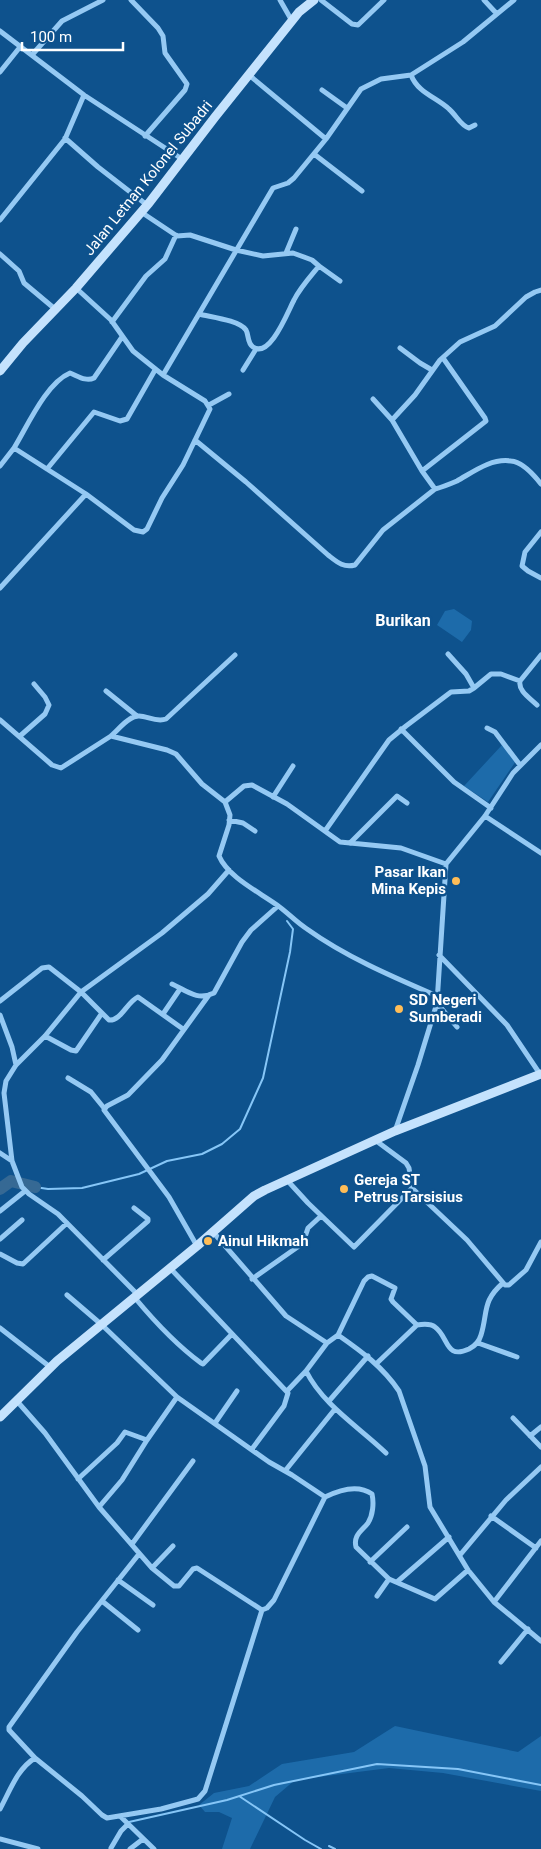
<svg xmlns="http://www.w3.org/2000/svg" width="541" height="1849" viewBox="0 0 541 1849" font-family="Roboto,sans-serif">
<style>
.green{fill:#1d6baa}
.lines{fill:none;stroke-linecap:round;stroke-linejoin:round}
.stream{stroke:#86c6f7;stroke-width:2}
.river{stroke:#366994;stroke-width:12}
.street{stroke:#95c9f3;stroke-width:5}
.secondary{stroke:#c4e2fd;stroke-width:9}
.poi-dot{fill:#ffbd57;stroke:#0e528d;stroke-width:2}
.labels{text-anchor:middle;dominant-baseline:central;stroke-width:5;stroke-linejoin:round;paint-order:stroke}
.street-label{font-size:15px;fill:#fff;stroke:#0e528d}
.poi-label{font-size:15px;font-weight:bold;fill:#fff;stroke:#0e528d;text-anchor:start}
.neighbourhood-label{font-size:16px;font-weight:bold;fill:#fff;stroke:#0e528d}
</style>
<rect width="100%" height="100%" fill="#0e528d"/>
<path class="green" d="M454 609 472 621 471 630 462 642 437 625 445 611Z
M502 745 516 761 488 802 464 786Z
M395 1726 518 1752 541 1736V1791L443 1773 389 1768 295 1780 275 1797 250 1849H222L232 1818 219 1812H205L199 1805 214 1793 249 1786 282 1764 354 1752Z"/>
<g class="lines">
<path class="stream" d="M35 1187 48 1189 82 1188 139 1174 167 1161 202 1154 222 1144 240 1129 263 1078 290 952 293 929 287 921
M239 1796 305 1840 321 1849
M129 1822 227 1800 274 1785 377 1764 458 1769 541 1785
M329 1846 335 1849"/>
<path class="river" d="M0 1189 11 1181 35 1187"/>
<path class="street" d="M131 0 158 28 163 36 165 53 187 84 185 90 145 136
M280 0 292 21
M321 0 352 24 358 25 384 0
M484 0 497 14
M0 31 84 95 182 159
M32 55 62 21 103 0
M0 72 20 47
M249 75 326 139
M411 75C418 93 436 97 449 109 456 115 461 126 469 128L475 125
M322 90 347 108
M65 138 98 167 147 205
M314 154 362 191
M141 212 177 236 190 235 236 250 263 256 293 253 312 260 319 266C310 277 300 288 294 300 288 311 270 359 253 347 247 343 249 335 246 330 239 320 210 317 199 314
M0 220 65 139 84 95
M286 253 296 229
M0 254 19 271 24 283 55 309
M319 266 340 281
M76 288 111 320 133 351 163 375 273 188 288 183 294 178 326 139 361 89 381 79 411 75 463 42 514 0
M541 290 535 292 526 297 495 326 460 342 440 360 415 395 392 420 422 471 435 489C443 487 450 484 457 481 473 472 491 458 511 461 523 462 534 475 541 484
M112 322 146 276 165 259 176 235
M400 348 420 363 432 370
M243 370 256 349
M373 399 392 420
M209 405 229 394
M195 440 246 482 328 555C337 562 343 568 355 565L383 530 435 489
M14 448C27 427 46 383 70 373 78 376 86 382 94 378L122 337
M0 466 14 448 86 494 134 530 143 532 147 529 162 498 183 465 210 409 205 401 163 375
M47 469 94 412 120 421 127 419 155 370
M422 471 486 421 485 418 443 358
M541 532 525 552 522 566 528 571 541 578
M0 588 86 494
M448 654 466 674 474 688
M106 691 137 716
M537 705C530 698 518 691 520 681L541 655
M0 720 52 765 61 768 111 736 167 750 176 754 202 784 225 802 230 815 229 825 219 856C228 877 259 892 277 905 287 912 296 922 307 929 346 957 393 977 437 996
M487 728 495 732 520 765
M401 729 454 782 491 808
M20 736 45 714 49 705 45 697 34 684
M111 736C117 731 123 723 130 719 141 710 153 724 166 719L235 655
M273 797 293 766
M225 802 244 786 252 785 287 804 340 842 401 848 446 864
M485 816 541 853
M229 820 243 823 255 831
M325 831 389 740 406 726 447 695 451 692 469 691 474 688 491 674H501L520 681
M350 843 397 796 407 803
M439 955 507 1025 540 1074
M172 984C187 991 197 1001 214 993L242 942 251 930 278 906
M0 1001 42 968 49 967 81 992 109 1020C121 1021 127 1002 138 997L183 1029
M437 1003 457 1027
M163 1014 180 989
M0 1015 12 1047 16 1065
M45 1036 71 1050 76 1051 102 1013
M68 1078 91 1092 104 1108
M395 1131 418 1065 437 1003 446 864 485 816 513 773 541 745
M375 1140 406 1163 409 1168 412 1188 467 1240 505 1285H509L526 1270 541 1242
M0 1153 12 1161
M286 1179 308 1203 354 1247 412 1188
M0 1211 25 1191
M213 1232 286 1316 327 1343 338 1335C361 1351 383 1367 399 1391L425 1466 430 1507 468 1570 494 1602 541 1641
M0 1239 22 1220
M197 1246 169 1197 104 1110 107 1106 128 1095 162 1060 209 995
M0 1254 17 1263 23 1264 67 1223
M103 1260 148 1221V1219L134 1208
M170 1268 288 1393 284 1406 252 1449
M252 1279 299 1246 304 1240 308 1228 321 1216
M67 1295 102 1325 177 1397 269 1462 292 1475 325 1497
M138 1295 58 1214 29 1194 22 1187 12 1161 4 1093 6 1081 16 1065 45 1036 81 992 162 933 208 894 229 870
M135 1298C155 1322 175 1344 201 1363L203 1364 232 1334
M0 1328 50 1367
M338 1335 364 1281 368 1277 372 1276 395 1288 391 1299 393 1302 417 1325
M327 1343 306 1371C323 1405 359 1427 386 1453
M478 1343 517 1357
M376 1364 417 1325C423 1324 430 1323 435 1327 449 1337 445 1360 469 1349 475 1346 479 1342 481 1335 488 1312 482 1301 503 1283
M287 1391 306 1371
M16 1400 45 1433 99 1507 152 1568 174 1586H179L193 1569 197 1568 262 1610 267 1608 274 1600 325 1497C339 1490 358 1484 372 1494 374 1503 373 1515 368 1523 362 1531 353 1535 356 1547L389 1579 435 1599 468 1570
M329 1401 368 1356
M513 1418 541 1447
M215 1423 237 1391
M530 1436 541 1427
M285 1471 335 1409
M78 1479 117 1443 125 1432 147 1440 177 1397
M99 1507 122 1480 147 1440
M491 1516 536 1548
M132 1544 193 1461
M460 1555 506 1500 541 1467
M370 1562 407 1527
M152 1568 173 1546
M118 1580 153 1605
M397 1582 449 1537
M377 1596 389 1579
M102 1601 138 1630
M494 1602 541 1541
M501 1662 528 1629
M35 1758 9 1730V1727L77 1632 139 1554
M0 1809C10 1791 17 1769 35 1758L82 1796 102 1815 107 1818 161 1809 198 1799 205 1791 262 1610
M121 1817 154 1849
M0 1839 38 1849
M111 1848 121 1831 128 1824
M130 1849 143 1839"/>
<path class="secondary" d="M0 371 23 343 76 288 149 203 215 117 299 12 314 0
M0 1417 57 1361 197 1246 254 1196 265 1190 395 1131 541 1074"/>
</g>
<g class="poi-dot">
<circle cx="456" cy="881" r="5"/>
<circle cx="399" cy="1009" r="5"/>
<circle cx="344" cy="1189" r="5"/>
<circle cx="208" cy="1241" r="5"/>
</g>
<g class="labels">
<g class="street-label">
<text transform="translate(148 178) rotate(-51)">Jalan Letnan Kolonel Subadri</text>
</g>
<g class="poi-label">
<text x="446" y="872" text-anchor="end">Pasar Ikan<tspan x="446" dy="17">Mina Kepis</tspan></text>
<text x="409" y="1000">SD Negeri<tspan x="409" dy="17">Sumberadi</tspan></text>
<text x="354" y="1180">Gereja ST<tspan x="354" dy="17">Petrus Tarsisius</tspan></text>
<text x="218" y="1241">Ainul Hikmah</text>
</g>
<g class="neighbourhood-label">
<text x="403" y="620">Burikan</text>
</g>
</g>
<path d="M22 42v8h101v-8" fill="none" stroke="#ffffff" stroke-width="2.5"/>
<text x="30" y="42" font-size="15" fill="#ffffff" stroke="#0e528d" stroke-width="4" paint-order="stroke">100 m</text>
</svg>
